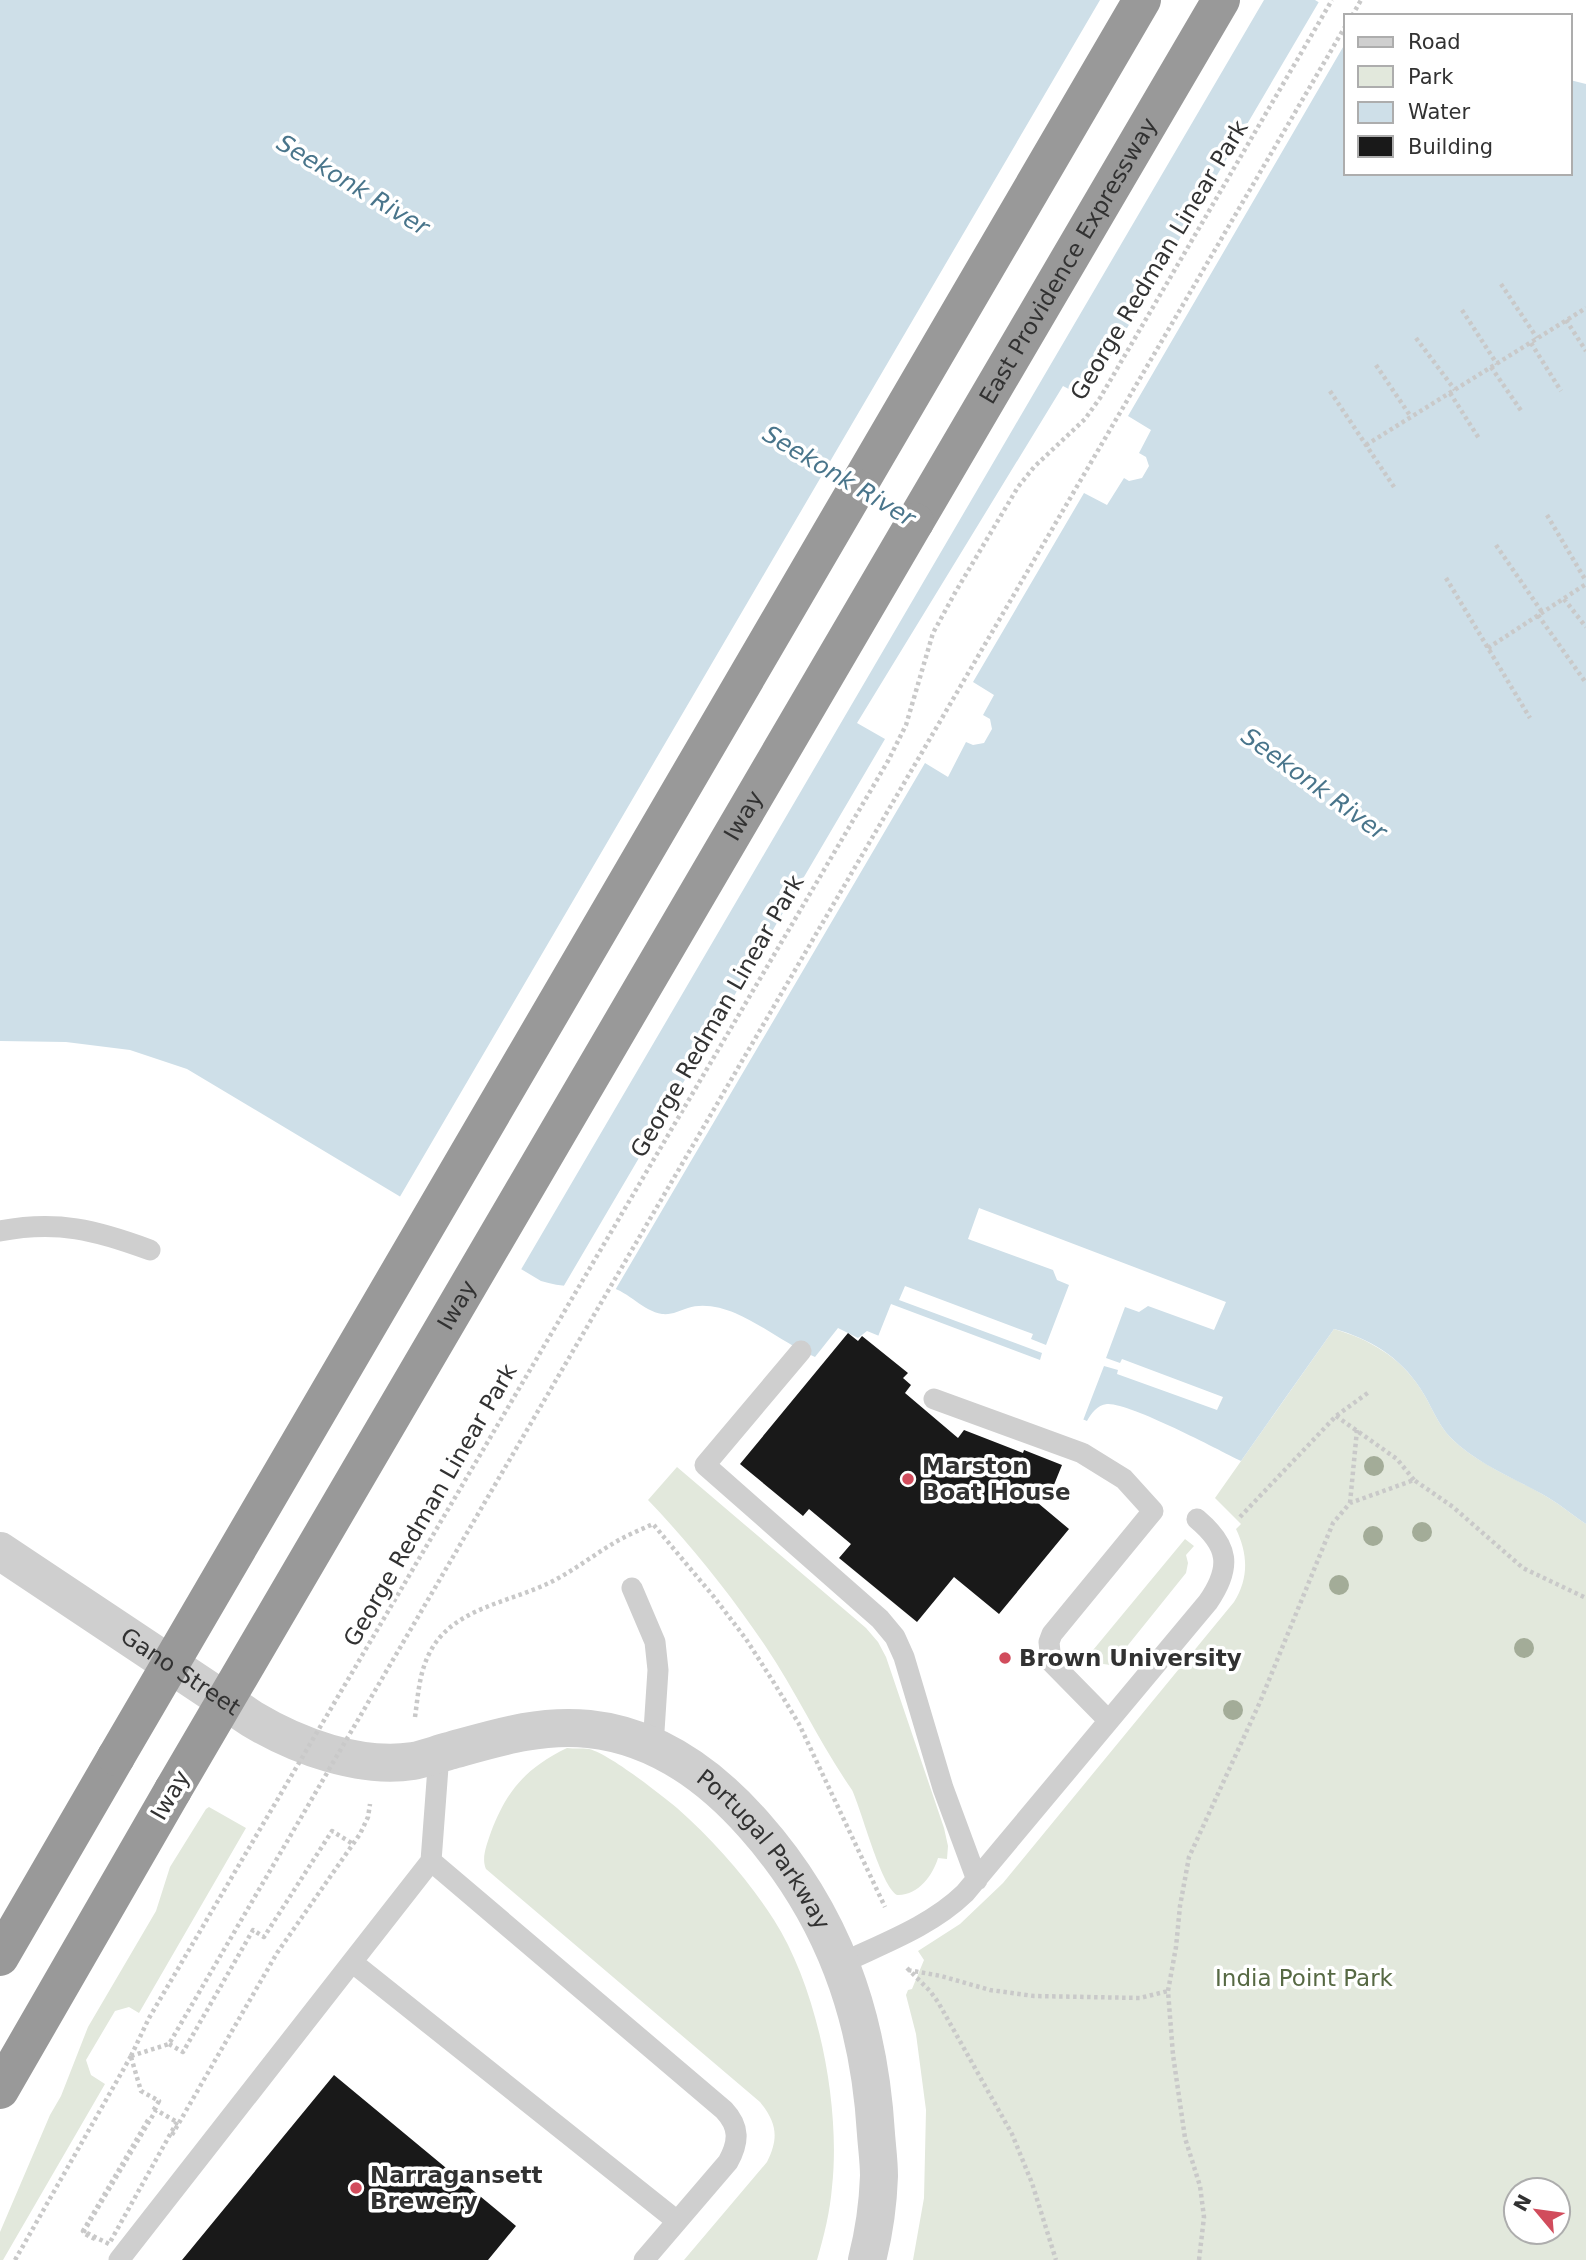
<svg xmlns="http://www.w3.org/2000/svg" width="1586" height="2260" viewBox="0 0 1586 2260" font-family="'DejaVu Sans',sans-serif">
<style>
.green{fill:#e2e8dc;fill-rule:evenodd}
.water{fill:#cedfe8}
.pier{fill:#fff}
.building{fill:#191919}
.lines{fill:none;stroke-linecap:round;stroke-linejoin:round}
.path{stroke:#c9c9c9;stroke-width:4.5;stroke-dasharray:3.5 3.5;stroke-linecap:butt}
.service{stroke:#cfcfcf;stroke-width:21}
.tertiary{stroke:#cfcfcf;stroke-width:38}
.motorway{stroke:#999;stroke-width:38}
.path-bridge{stroke:#c9c9c9;stroke-width:4.5;stroke-dasharray:3.5 3.5;stroke-linecap:butt}
.motorway-bridge{stroke:#999;stroke-width:38}
.tree{fill:#a3ac98}
.poi-dot{fill:#d14c5c;stroke:#fff;stroke-width:2.5}
.labels{text-anchor:middle;dominant-baseline:central;stroke-width:7;stroke-linejoin:round;paint-order:stroke}
.street-label{font-size:23px;fill:#323232;stroke:#fff}
.poi-label{font-size:23px;font-weight:bold;fill:#323232;stroke:#fff;text-anchor:start}
.park-label{font-size:23px;fill:#576944;stroke:#fff}
.water-label{font-size:24px;font-style:italic;fill:#49758b;stroke:#fff}
</style>
<rect width="100%" height="100%" fill="#fff"/>
<path class="green" d="M1334 1329C1369 1339 1400 1357 1420 1388 1431 1404 1437 1424 1451 1438 1476 1463 1512 1477 1542 1494 1557 1502 1571 1514 1586 1524V2260H913L924 2198 926 2110 916 2034 906 1995 908 1990 912 1989 924 1960 918 1951 960 1924 1003 1883 1234 1602C1249 1578 1248 1554 1236 1529L1241 1524 1215 1498ZM1516 2190H1558V2232H1516Z
M677 1467 866 1628 878 1642 886 1657 944 1828 948 1846 947 1859 938 1858C933 1875 918 1896 897 1895 881 1886 862 1811 852 1790 820 1744 797 1693 766 1647 731 1595 691 1545 648 1500Z
M1185 1539 1194 1546 1186 1555 1188 1563 1186 1573 1116 1660 1110 1665 1084 1661Z
M567 1748C574 1749 582 1748 589 1749 608 1753 660 1794 677 1808 714 1841 747 1878 774 1920 818 1989 841 2106 832 2187 830 2212 824 2236 817 2260H684L767 2162C779 2138 777 2123 760 2102L486 1869C481 1858 487 1844 491 1832 507 1790 526 1768 567 1748Z
M209 1807 246 1828 139 2013 129 2007 115 2011 86 2060 91 2075 105 2084 3 2260H0V2232L50 2115 61 2096 88 2027 156 1911 170 1867 206 1809Z"/>
<path class="water" d="M0 0H1315L1346 19V173H1570V80L1586 84V1524C1571 1514 1557 1502 1542 1494 1511 1477 1476 1463 1451 1438 1437 1424 1431 1404 1420 1388 1400 1357 1369 1338 1334 1329L1241 1461C1217 1449 1128 1402 1107 1404 1097 1405 1091 1414 1087 1421L867 1331 858 1338 838 1328 815 1357C787 1345 763 1325 735 1313 721 1307 702 1303 688 1308 679 1311 672 1315 662 1314 643 1311 629 1292 610 1287 598 1284 585 1286 573 1286 561 1286 551 1284 541 1281L187 1069 130 1050 66 1042 0 1041Z"/>
<path class="pier" d="M1100 0H1264L519 1273 398 1200Z
M1320 0 1347 16 1346 42 1128 416 1151 430 1139 453 1146 457 1149 466 1142 478 1129 481 1124 478 1107 505 1084 493 973 682 994 695 983 715 990 719 992 729 984 743 973 745 966 742 948 777 925 763 614 1292 597 1289H562L885 739 857 723 1063 386 1086 398Z
M979 1208 1226 1302 1214 1330 1148 1306 1139 1312 1125 1307 1106 1358 1120 1363 1122 1359 1223 1397 1217 1410 1117 1374 1118 1370 1104 1366 1082 1423 877 1339 891 1304 1040 1360 1042 1353 899 1300 905 1286 1033 1334 1031 1339 1046 1345 1069 1285 1057 1280 1053 1270 968 1239Z"/>
<path class="building" d="M848 1333 858 1341 862 1336 908 1373 903 1378 911 1385 905 1393 958 1438 964 1430 1023 1453 1024 1450 1062 1465 1047 1502 1026 1493 1069 1529 999 1614 954 1577 917 1622 839 1558 851 1544 809 1509 803 1516 740 1464Z
M334 2075 516 2226 488 2260H182Z"/>
<g class="lines">
<path class="path" d="M1352 16 1361 0
M1501 284 1537 338
M1462 310 1497 364
M1566 320 1586 351
M1416 338 1455 390
M1531 343 1561 391
M1376 365 1411 417
M1491 367 1522 412
M1330 391 1396 490
M1450 393 1480 440
M1366 445 1586 308
M1547 515 1586 581
M1496 545 1542 612
M1446 578 1530 718
M1564 599 1586 627
M1538 615 1586 683
M1488 648 1586 584
M1336 1416 1397 1459 1414 1480
M1350 1503 1357 1430
M1240 1517 1336 1416 1369 1392
M415 1717C418 1696 419 1674 429 1654 451 1608 509 1603 551 1582 575 1570 596 1553 619 1540 630 1534 642 1529 653 1524L714 1597 746 1639 776 1686 799 1724 885 1907
M907 1968 930 1991 938 2002 1012 2134 1032 2183 1056 2260
M908 1970 941 1976 990 1990 1034 1996 1140 1998 1168 1991
M169 2044 183 2052 253 1930 264 1937 332 1831 353 1844
M131 2057 141 2091 159 2101 153 2111
M172 2135 277 1953 360 1834 368 1817 370 1804
M95 2239 83 2233 156 2110 177 2122
M15 2260 131 2056
M1199 2260 1204 2217 1200 2186 1185 2138 1173 2055 1168 1991 1176 1947 1180 1906 1189 1857 1260 1702 1333 1523 1350 1503 1414 1480 1453 1507 1523 1568 1586 1598"/>
<path class="service" d="M0 1231C57 1220 96 1230 150 1250
M801 1351 705 1465 880 1619 895 1637 904 1657 943 1788 977 1880
M934 1399 1082 1453 1124 1479 1153 1511 1052 1634 1049 1642 1051 1662 1108 1720
M632 1588 655 1642 658 1670 653 1746
M431 1861 724 2110C740 2127 739 2142 728 2162L644 2260
M352 1962 677 2221
M842 1963C884 1943 931 1926 965 1893L1208 1602C1232 1567 1229 1546 1197 1519
M119 2260 431 1861 439 1754"/>
<path class="tertiary" id="s1" d="M0 1551 252 1719C297 1746 359 1769 413 1761 425 1759 437 1754 449 1751 496 1738 539 1724 589 1729 656 1736 710 1775 754 1825 833 1914 869 2016 876 2134 877 2148 879 2162 879 2176 878 2204 874 2233 867 2260"/>
<g class="motorway">
<path d="M857 488 1142 0"/>
<path id="s2" d="M915 522 1221 0"/>
<path d="M0 1957 116 1757"/>
<path d="M0 2090 173 1790"/>
</g>
<path class="path-bridge" d="M131 2056 149 2018 888 761 906 725 933 633 956 591 1018 487 1034 467 1085 419 1100 398 1332 0
M131 2056 169 2044 1346 25
M148 2120 83 2231 109 2244 177 2122"/>
<g class="motorway-bridge">
<path d="M116 1757 857 488"/>
<path id="s3" d="M173 1790 915 522"/>
</g>
</g>
<g class="tree">
<circle cx="1374" cy="1466" r="10"/>
<circle cx="1422" cy="1532" r="10"/>
<circle cx="1373" cy="1536" r="10"/>
<circle cx="1339" cy="1585" r="10"/>
<circle cx="1524" cy="1648" r="10"/>
<circle cx="1233" cy="1710" r="10"/>
</g>
<g class="poi-dot">
<circle cx="908" cy="1479" r="7"/>
<circle cx="1005" cy="1658" r="7"/>
<circle cx="356" cy="2188" r="7"/>
</g>
<g class="labels">
<g class="street-label">
<text transform="translate(1159 260) rotate(-59)">George Redman Linear Park</text>
<text stroke="none"><textPath href="#s2" startOffset="303">East Providence Expressway</textPath></text>
<text stroke="none"><textPath href="#s3" startOffset="1129">Iway</textPath></text>
<text transform="translate(717 1016) rotate(-60)">George Redman Linear Park</text>
<text stroke="none"><textPath href="#s3" startOffset="562">Iway</textPath></text>
<text transform="translate(430 1505) rotate(-60)">George Redman Linear Park</text>
<text stroke="none"><textPath href="#s1" startOffset="217">Gano Street</textPath></text>
<text transform="translate(170 1795) rotate(-60)">Iway</text>
<text stroke="none"><textPath href="#s1" startOffset="873">Portugal Parkway</textPath></text>
</g>
<g class="poi-label">
<text x="922" y="1466">Marston<tspan x="922" dy="26">Boat House</tspan></text>
<text x="1019" y="1658">Brown University</text>
<text x="370" y="2175">Narragansett<tspan x="370" dy="26">Brewery</tspan></text>
</g>
<g class="park-label">
<text x="1304" y="1978">India Point Park</text>
</g>
<g class="water-label">
<text transform="translate(353 185) rotate(31)">Seekonk River</text>
<text transform="translate(839 476) rotate(31)">Seekonk River</text>
<text transform="translate(1314 784) rotate(36)">Seekonk River</text>
</g>
</g>
<rect x="1344" y="14" width="228" height="161" fill="#ffffff" stroke="#adadad" stroke-width="2"/>
<rect x="1358" y="37" width="35" height="10" fill="#cfcfcf" stroke="#adadad" stroke-width="2"/>
<text x="1408" y="49" font-size="21" fill="#323232">Road</text>
<rect x="1358" y="66" width="35" height="21" fill="#e2e8dc" stroke="#adadad" stroke-width="2"/>
<text x="1408" y="84" font-size="21" fill="#323232">Park</text>
<rect x="1358" y="102" width="35" height="21" fill="#cedfe8" stroke="#adadad" stroke-width="2"/>
<text x="1408" y="119" font-size="21" fill="#323232">Water</text>
<rect x="1358" y="136" width="35" height="21" fill="#191919" stroke="#adadad" stroke-width="2"/>
<text x="1408" y="154" font-size="21" fill="#323232">Building</text>
<g transform="translate(1537 2211) rotate(299)"><circle r="33" fill="#ffffff" stroke="#adadad" stroke-width="2"/>
<path d="M0-5L12 26L0 18L-12 26Z" fill="#d14c5c"/>
<text y="-10" font-size="19" font-weight="bold" text-anchor="middle" fill="#323232">N</text>
</g>
</svg>
